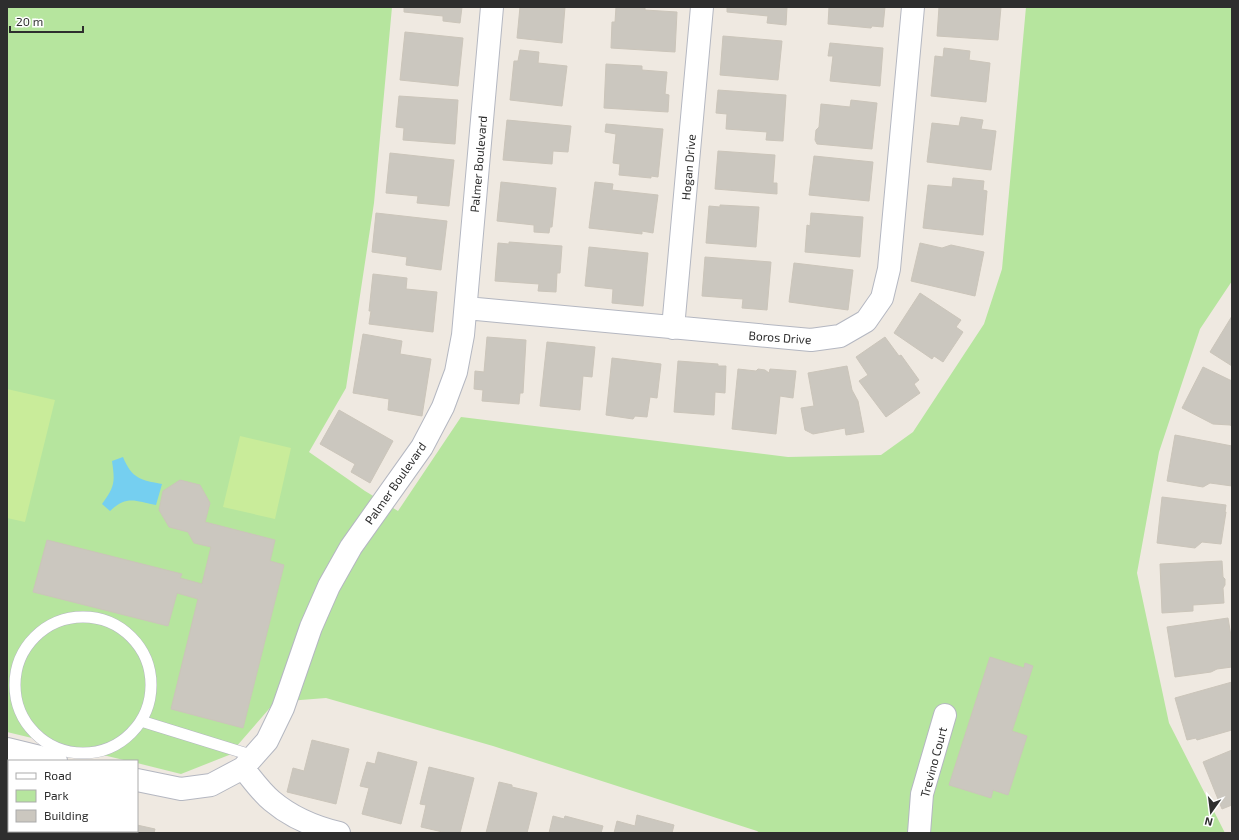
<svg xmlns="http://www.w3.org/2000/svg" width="1239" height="840" viewBox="0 0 1239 840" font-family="'Exo 2',sans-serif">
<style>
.green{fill:#b6e59e}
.pitch{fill:#c9ec9a}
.water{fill:#75cff0}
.building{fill:#cbc7bf;stroke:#cbc5ba}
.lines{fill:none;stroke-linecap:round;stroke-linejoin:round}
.service-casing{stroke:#b4b7c1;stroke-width:12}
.minor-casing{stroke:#b4b7c1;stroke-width:24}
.service{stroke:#fff;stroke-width:11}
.minor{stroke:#fff;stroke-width:22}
.labels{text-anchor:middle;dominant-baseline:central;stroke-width:3.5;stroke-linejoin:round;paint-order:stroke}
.street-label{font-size:12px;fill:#2e2e2e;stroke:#fff}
</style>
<rect width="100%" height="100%" fill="#efe9e1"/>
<path class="green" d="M7 7H392L374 203 346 388 309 452 365 491 398 511 461 417 788 457 881 455 913 432 984 324 1002 269 1026 7H1232V281L1200 329 1159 452 1137 573 1169 723 1225 833H760L757 831 493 746 326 698 275 702 229 755 181 774 137 763V761H128L7 732Z"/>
<path class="pitch" d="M7 389 55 400 25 522 7 518Z
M240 436 291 448 275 519 223 507Z"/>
<path class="water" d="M123 457C132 479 141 480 162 484L156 505C135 501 127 495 110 511L102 504C115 486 115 482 112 461Z"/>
<path class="building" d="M404 7H462L460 23 443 21V16L404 12Z
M520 7H565L562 43 517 38Z
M616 7H645V10L677 12 675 52 611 48 612 22H615Z
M727 7H787L786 25 767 23 768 16 727 12Z
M829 7H885L883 27 872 26 871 28 828 24Z
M939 7H1001L998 40 937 36Z
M405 32 463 38 458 86 400 80Z
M723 36 782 41 778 80 720 75Z
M830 43 883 48 880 86 830 81 833 56H828Z
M944 48 970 51 969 60 990 63 986 102 931 96 935 56 943 57Z
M520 50 539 52 538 63 567 66 562 106 510 100 514 61H518Z
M606 64 642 66V70L667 72 665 94 669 95 668 112 604 108Z
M718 90 786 95 783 141 766 140 767 132 726 129 727 114 716 113Z
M399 96 458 100 455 144 403 140 404 128 396 127Z
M851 100 877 103 872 149 817 144 815 140 816 130 819 127 821 104 850 107Z
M961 117 983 120 981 129 996 131 991 170 927 162 932 123 959 126Z
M507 120 571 126 568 152 553 151 552 164 503 160Z
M606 124 663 129 658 177 651 176V178L619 175 620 164 613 163 616 134 605 132Z
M718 151 775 155 773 183H777V194L715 189Z
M390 153 454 160 449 206 417 203 418 196 386 193Z
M814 156 873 162 869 201 809 195Z
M953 178 984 181 983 190 987 191 983 235 923 228 928 185 952 187Z
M501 182 556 188 552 227H550L549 233 534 232V225L497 221Z
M595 182 613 184 612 190 658 195 653 233 642 231V234L589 228Z
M720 205 759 207 756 247 706 243 709 206 720 207Z
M376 213 447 221 441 270 406 265 407 257 372 252Z
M811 213 863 217 860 257 805 252 807 225 810 226Z
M509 242 562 246 560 273H557L556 292 538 291 539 284 495 281 498 243 509 244Z
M920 243 942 248 951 245 984 252 975 296 911 281Z
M589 247 648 253 643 306 612 303 613 289 585 286Z
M705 257 771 262 767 310 742 308 743 299 702 296Z
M794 263 853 270 848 310 789 302Z
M373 274 407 278 406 289 437 292 433 332 369 324 371 311H369Z
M920 293 961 320 956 327 963 332 943 362 934 356 932 359 894 333Z
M1232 316V366L1210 352Z
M363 334 402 341 400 354 431 359 422 416 388 410 389 399 353 393Z
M487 337 526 340 523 393H520L519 404 482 401 483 390 474 389 475 371 484 372Z
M885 337 899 356 901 355 919 380 914 384 920 393 886 417 859 381 868 375 856 357Z
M547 342 595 347 592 377 583 376 580 410 540 406Z
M612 358 661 364 657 398 650 397 647 417 635 416 633 419 606 415Z
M678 361 718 364V366H726L725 393 715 392 714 415 674 412Z
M847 366 852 390 858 401 864 432 846 435 845 428 813 434 805 430 801 408 814 406 808 373Z
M1203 367 1232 381V426L1230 425 1213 424 1182 408Z
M738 369 756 371 758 369 765 370 769 373 770 369 796 371 793 398 780 396 776 434 732 429Z
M339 410 393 441 370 483 351 472 355 464 320 444Z
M1175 435 1232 446V486L1210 483 1203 487 1167 481Z
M180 480 200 485 210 503 205 522 275 540 270 561 284 565 243 728 171 709 198 599 177 593 168 626 33 592 47 540 182 574 180 578 202 584 211 547 194 543 188 532 169 527 159 510 163 491Z
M1162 497 1226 505 1225 512H1226L1221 544 1202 542 1195 548 1157 543Z
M1222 561 1223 577 1225 579V585L1223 588 1224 603 1193 605V611L1162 613 1160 564Z
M1228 618 1232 642V667L1217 669 1211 672 1175 677 1167 627Z
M990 657 1024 668 1025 663 1033 666 1012 731 1027 736 1008 795 993 790 991 798 949 785Z
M1232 682V730L1197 740 1196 738 1187 740 1175 698Z
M312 740 349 749 336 804 287 792 293 768 304 771Z
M1232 750V805L1222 809 1203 762Z
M378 752 417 762 401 824 362 814 369 788 360 786 367 762 375 764Z
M429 767 474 778 460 833H447L421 827 426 805 420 804Z
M499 782 512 785V787L537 793 527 833H486Z
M637 815 674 825 672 833H614L617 821 635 826Z
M553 816 564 819 565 816 603 826 601 833H549Z
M137 825 155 829 154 833H105V831H137Z"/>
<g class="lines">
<g class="service-casing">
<path id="service" d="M15 685a68 68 0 1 1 136 0a68 68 0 1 1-136 0Z
M141 721 254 756"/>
</g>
<g class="minor-casing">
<path id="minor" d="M466 308 811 340 840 336 866 321 882 298 889 269 913 7
M673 328 702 7
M7 749 56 761
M243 768C252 779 261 792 272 801 292 818 314 827 339 833
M137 780 181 789 211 785 243 768 267 741 283 708 311 627 329 586 351 547 422 447 443 407 456 372 463 335 492 7
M23 833V831
M64 833 65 831
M919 833 922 794 945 715"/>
</g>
<use href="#service" class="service"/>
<use href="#minor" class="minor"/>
</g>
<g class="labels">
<g class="street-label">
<text transform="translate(478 164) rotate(-85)">Palmer Boulevard</text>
<text transform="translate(688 167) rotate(-85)">Hogan Drive</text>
<text transform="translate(780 337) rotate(4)">Boros Drive</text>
<text transform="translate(395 483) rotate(-55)">Palmer Boulevard</text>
<text transform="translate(933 762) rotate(-75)">Trevino Court</text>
</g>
</g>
<rect width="1239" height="840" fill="none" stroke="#2e2e2e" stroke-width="16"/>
<rect x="8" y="760" width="130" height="72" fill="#ffffff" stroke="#ababab"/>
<rect x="16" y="773" width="20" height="6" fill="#ffffff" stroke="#ababab"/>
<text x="44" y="780" font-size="12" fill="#2e2e2e">Road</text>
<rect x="16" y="790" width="20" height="12" fill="#b6e59e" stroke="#ababab"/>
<text x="44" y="800" font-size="12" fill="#2e2e2e">Park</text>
<rect x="16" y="810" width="20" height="12" fill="#cbc7bf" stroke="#ababab"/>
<text x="44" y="820" font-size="12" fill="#2e2e2e">Building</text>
<g transform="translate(1211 812) rotate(194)" stroke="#ffffff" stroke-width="3" paint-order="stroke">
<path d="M0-3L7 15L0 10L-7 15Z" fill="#2e2e2e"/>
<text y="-6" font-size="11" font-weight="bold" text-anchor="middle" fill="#2e2e2e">N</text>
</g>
<path d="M10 26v6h73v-6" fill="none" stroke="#2e2e2e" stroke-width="2"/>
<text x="16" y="26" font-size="12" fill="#2e2e2e" stroke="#ffffff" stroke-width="3" paint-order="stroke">20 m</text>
</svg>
